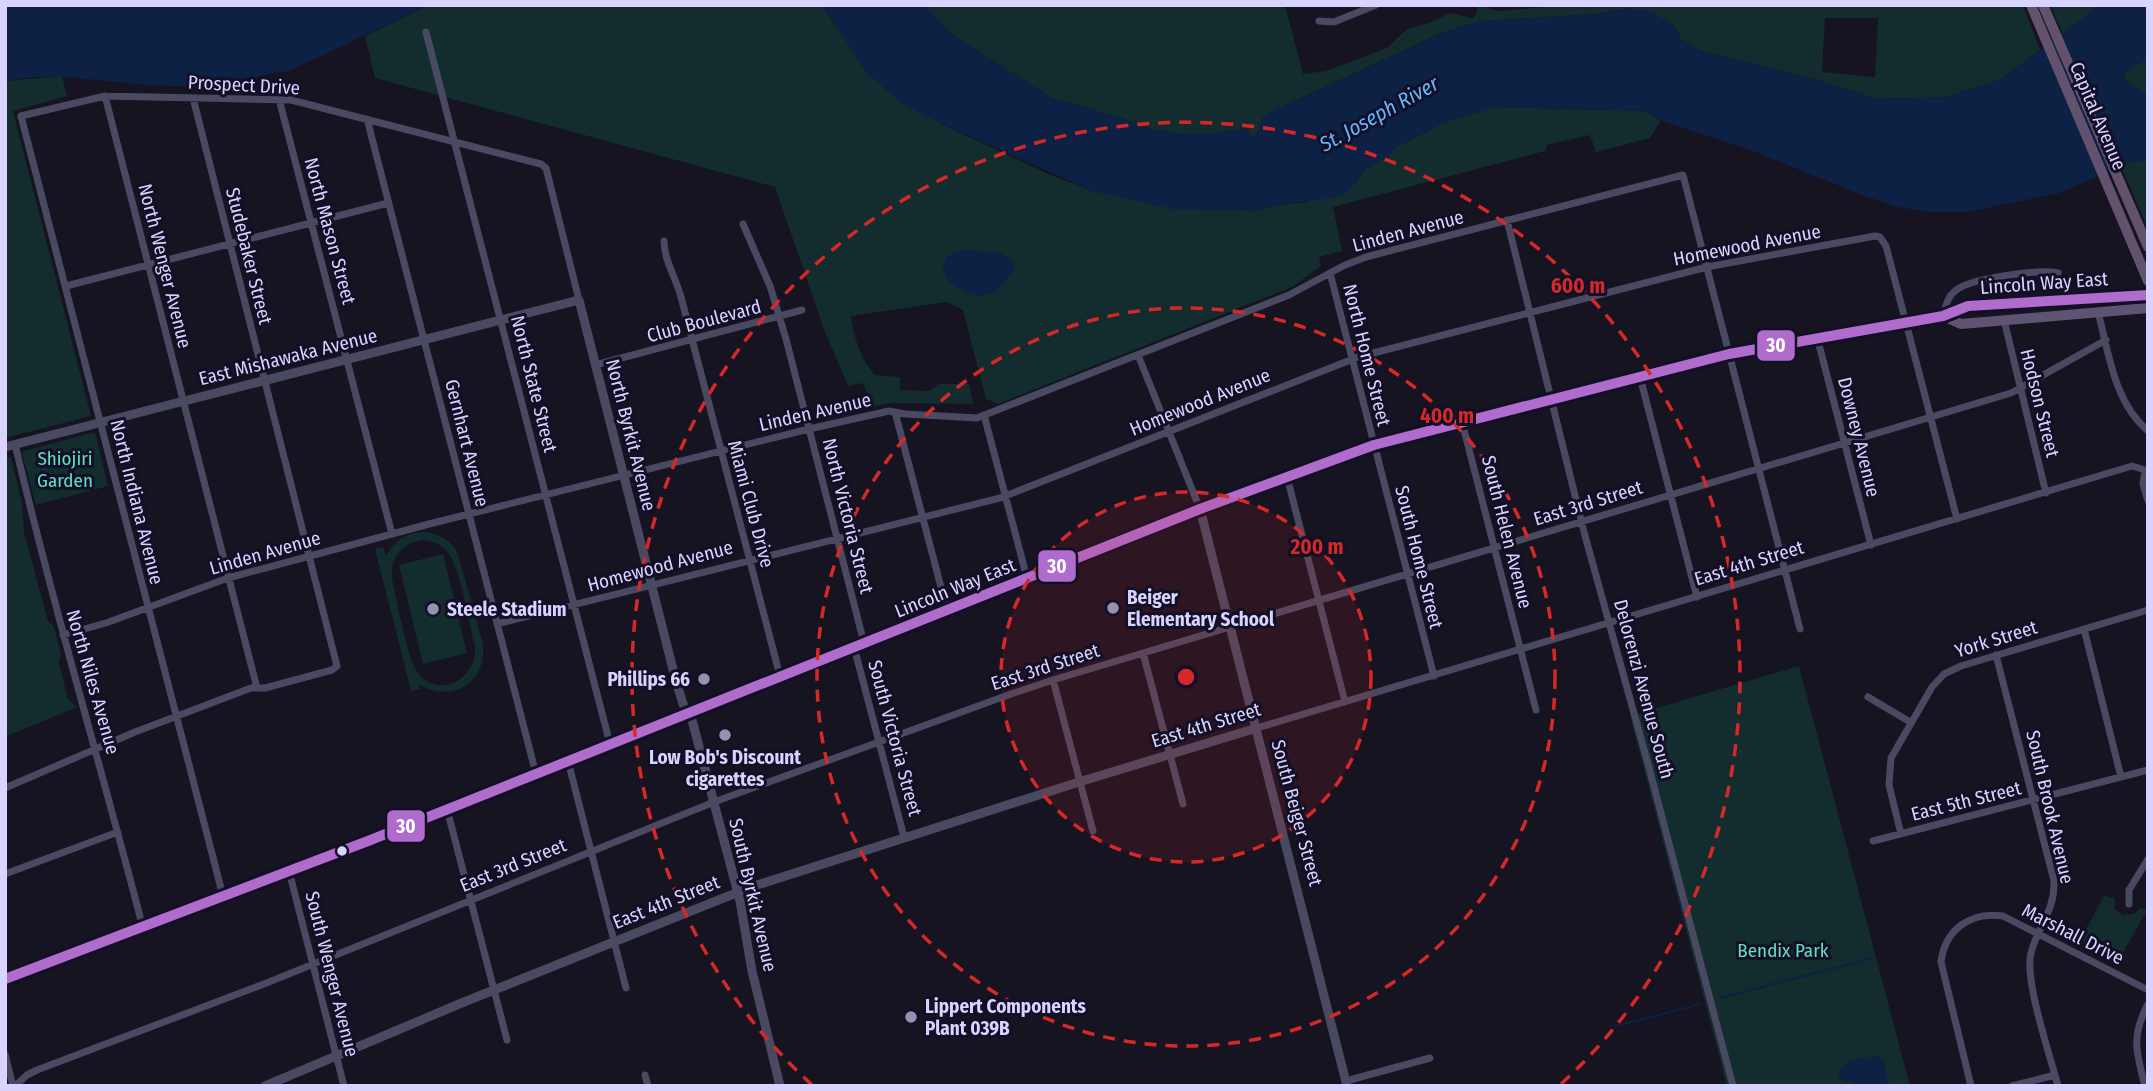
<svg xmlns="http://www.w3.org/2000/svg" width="2153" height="1091" viewBox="0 0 2153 1091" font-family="'Fira Sans Condensed',sans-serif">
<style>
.green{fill:#132c2d;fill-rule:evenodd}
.water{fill:#0d2144}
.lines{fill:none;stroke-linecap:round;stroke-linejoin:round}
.stream{stroke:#0d2144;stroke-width:2}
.minor{stroke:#4a4962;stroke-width:7}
.tertiary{stroke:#4a4962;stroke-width:9}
.primary{stroke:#5e5373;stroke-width:10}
.trunk{stroke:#62526e;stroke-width:10}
.bus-1-casing{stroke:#130f26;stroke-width:16}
.bus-1{stroke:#b06ccc;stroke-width:10}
.ring{fill:none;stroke:#d62828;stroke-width:3.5;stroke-dasharray:12 9}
.poi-dot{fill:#9591b1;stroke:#130f26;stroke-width:2.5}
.bus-dot{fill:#d9d4ff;stroke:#130f26;stroke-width:2.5}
.labels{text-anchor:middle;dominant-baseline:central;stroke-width:6;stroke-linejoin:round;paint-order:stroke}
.street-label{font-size:19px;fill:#d9d4ff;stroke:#130f26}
.park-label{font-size:19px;fill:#5fe0c0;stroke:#130f26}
.poi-label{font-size:19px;font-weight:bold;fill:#d9d4ff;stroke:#130f26;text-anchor:start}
.water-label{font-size:21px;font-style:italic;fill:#62b6ff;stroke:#130f26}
.centre{fill:#d62828;stroke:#130f26;stroke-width:3.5}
.ring-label{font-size:21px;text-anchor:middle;font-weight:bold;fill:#d62828;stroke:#130f26;stroke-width:6;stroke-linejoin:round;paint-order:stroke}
.line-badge{stroke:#130f26;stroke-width:2.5}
.badge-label{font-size:19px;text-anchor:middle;font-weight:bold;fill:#fff}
</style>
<rect width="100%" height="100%" fill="#161421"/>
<path class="green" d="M429 5H823L832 21 938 122 1046 173 1092 191 1254 211 1279 205 1306 202 1355 184 1365 169 1389 156 1394 148 1443 123 1471 113 1496 107 1644 111 1661 120 1650 138 1596 152 1590 135 1547 145 1545 151 1333 207 1342 251 1319 257 1321 266 1292 287 998 404 986 399 963 310 947 302 851 316C854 338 860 358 875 375L900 377V390L929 391 939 384H969L973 404 888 403 872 407 863 383 848 386 825 332 775 187 375 78 365 36Z
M923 5H1285L1303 74 1326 71 1387 48 1407 29 1429 23 1450 13 1473 18 1476 15 1478 5 1499 11 1569 5H2023L2040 50 2000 80 1947 97 1877 99 1807 77 1699 50 1682 40 1673 25 1629 8 1595 14 1482 21 1444 32 1277 109 1263 118 1257 135H1251L1245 128 1212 134H1182L1147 128 1118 117 1051 98 949 32ZM1825 18H1878L1875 77 1822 72Z
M2050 5H2100L2063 34Z
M2148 59V94L2127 83 2123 76 2128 68Z
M62 76 67 96 13 111 91 416 5 438V81Z
M2148 159V229L2120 164Z
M95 432 108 486 36 505 22 453 24 451Z
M5 455 11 458 22 503 24 532 48 621 54 627 61 655 59 663 68 699 77 707 5 737Z
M423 532C438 533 448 539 457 551L483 644C487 683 453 703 419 685L420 689 411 691 375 549 383 547 386 556C394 541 406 533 423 532ZM422 540C432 541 440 544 447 551 460 566 469 624 475 646 478 681 435 701 416 670 406 652 397 601 392 579 390 558 402 543 422 540Z
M443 554 467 653 423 664 399 565Z
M1799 666 1910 1086H1889L1883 1062 1843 1082 1851 1080 1854 1086H1727L1630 716Z
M2104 896 2114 898 2115 909 2123 915 2134 914 2141 908 2147 910 2116 965 2077 946Z"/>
<path class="water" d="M5 5H429L287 72C262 73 247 81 224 84 208 87 188 86 171 86 115 85 60 70 5 81Z
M823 5H923L949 32 1051 98 1118 117 1147 128 1182 134H1212L1245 128 1252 135H1257L1262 118 1277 109 1445 32 1482 21 1595 14 1629 8 1654 13 1673 25 1682 40 1699 50 1807 77 1877 99 1947 97 2000 80 2100 5H2148V59L2128 68 2123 76 2128 83 2148 94V160L2130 163 2059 193 1968 212H1930L1897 207 1865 196 1748 149 1668 123 1644 111 1496 107 1443 123 1394 148 1389 156 1365 169 1347 193 1330 198 1279 205 1254 211 1173 209 1092 191 938 122 900 102 865 71Z
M964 250 1001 253 1013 260 1014 271 995 291 980 296 972 295 951 284 942 268 947 256Z
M1878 1055 1883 1062 1889 1086H1854L1851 1080H1840L1838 1074 1847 1062Z"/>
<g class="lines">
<path class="stream" d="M1721 998 1872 958
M1616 1026 1701 1004"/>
<path class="minor" d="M1319 21 1334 22 1376 5
M426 32 610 744
M105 96 257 688
M279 99 392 534
M367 119 536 774
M1507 220 1584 532 1648 764 1733 1086
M743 224 770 286 786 339 864 643
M664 241C664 260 676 278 681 297L780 676
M1330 273 1434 676
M66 286 388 203
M2098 312C2109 354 2114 402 2148 431
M1943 316C1946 307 1947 297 1955 291 1969 278 2039 269 2058 273
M2004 320 2046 493
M1817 337 1871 545
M1138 355 1200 509
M595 365 802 310
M1640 377 1697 597
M895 412 947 610
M984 415 1027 578
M1462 422 1536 710
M15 444C53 607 101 766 143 928
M1287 477 1345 702
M497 624 1000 498 1358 357 1707 267 1875 236 1880 237 1886 246 1957 519
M2084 629 2121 777
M63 635 106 623 228 578 429 524 809 429 889 411 905 414 977 418 1289 295 1345 265 1366 257 1683 175 1800 629
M854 647 904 837
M1143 653 1183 804
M1996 655 2054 881C2055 912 2038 925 2031 953 2024 980 2050 1055 2058 1086
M1053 680 1093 831
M1868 697 1910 722
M1257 728 2132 466 2145 470 2143 484 2148 501
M568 761 626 988
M5 788 135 732 251 688H265L332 670 337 666 193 98
M447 809 507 1040
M1901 834 1889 785 1891 758 1932 687 1944 674 1961 666 2148 610
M1873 841 2148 770
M289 871 344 1086
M5 874 118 832
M223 896 21 116 105 96 291 100 541 164 546 168 579 300
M2129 904V890L2148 859
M5 1054 13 1086
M645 1075 648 1086
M1346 1081 1430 1058
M15 1086 27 1075 37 1070 264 984 714 802 1011 694 1053 680 2011 393 2106 340
M1971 1086 1941 962C1945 930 1970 911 2003 916L2148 990
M2012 1086 2055 1075
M2145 1086C2136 1052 2131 1036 2148 1004"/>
<path class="tertiary" d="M5 447 579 300 676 681 683 704 692 720 740 901 752 971 780 1086
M1200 509 1347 1086
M265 1086 464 1002 751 887 1079 782 1257 728"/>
<path class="primary" d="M1943 316 1961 324 2148 308
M5 979 368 841 1200 509 1374 445 1729 354 1943 316 1968 306 2148 295"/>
<path class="trunk" d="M2031 5 2148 281
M2043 5 2148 247"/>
<g class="bus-1-casing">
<path id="bus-1" d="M5 979 368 841 1200 509 1374 445 1729 354 1943 316 1968 306 2148 295"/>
</g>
<use href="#bus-1" class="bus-1"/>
</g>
<circle cx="1186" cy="677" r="185" fill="#d62828" fill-opacity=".12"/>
<g class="ring">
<circle cx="1186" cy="677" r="185"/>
<circle cx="1186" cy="677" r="369"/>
<path d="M812 1085A554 554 0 1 1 1560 1085"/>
</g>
<g class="poi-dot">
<circle cx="1113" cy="608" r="7"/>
<circle cx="433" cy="609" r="7"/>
<circle cx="704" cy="679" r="7"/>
<circle cx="725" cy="735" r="7"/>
<circle cx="911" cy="1017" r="7"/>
</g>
<circle class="bus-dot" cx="342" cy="851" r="6"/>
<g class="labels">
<g class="street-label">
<text transform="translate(244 85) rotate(3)">Prospect Drive</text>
<text transform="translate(2098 116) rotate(67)">Capital Avenue</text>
<text transform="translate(330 231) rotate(75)">North Mason Street</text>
<text transform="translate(1408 231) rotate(-15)">Linden Avenue</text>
<text transform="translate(1747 245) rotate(-11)">Homewood Avenue</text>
<text transform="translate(249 256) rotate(76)">Studebaker Street</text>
<text transform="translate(165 266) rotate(76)">North Wenger Avenue</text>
<text transform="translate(2044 283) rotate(-4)">Lincoln Way East</text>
<text transform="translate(704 321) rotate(-15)">Club Boulevard</text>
<text transform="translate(1367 355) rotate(76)">North Home Street</text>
<text transform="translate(288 357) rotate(-14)">East Mishawaka Avenue</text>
<text transform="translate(534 384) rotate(76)">North State Street</text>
<text transform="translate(1200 402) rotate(-22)">Homewood Avenue</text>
<text transform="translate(2040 403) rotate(76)">Hodson Street</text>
<text transform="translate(815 412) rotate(-13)">Linden Avenue</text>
<text transform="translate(631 435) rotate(76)">North Byrkit Avenue</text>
<text transform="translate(1859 437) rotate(76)">Downey Avenue</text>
<text transform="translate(467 443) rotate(76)">Gernhart Avenue</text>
<text transform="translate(137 502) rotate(76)">North Indiana Avenue</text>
<text transform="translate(1588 503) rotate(-17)">East 3rd Street</text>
<text transform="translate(751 504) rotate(75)">Miami Club Drive</text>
<text transform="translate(848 516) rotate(76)">North Victoria Street</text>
<text transform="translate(1507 532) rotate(76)">South Helen Avenue</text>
<text transform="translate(265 553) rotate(-16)">Linden Avenue</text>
<text transform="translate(1419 557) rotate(76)">South Home Street</text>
<text transform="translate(1749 563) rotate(-17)">East 4th Street</text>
<text transform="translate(660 566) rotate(-15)">Homewood Avenue</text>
<text transform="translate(955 588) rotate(-22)">Lincoln Way East</text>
<text transform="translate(1996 639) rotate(-17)">York Street</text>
<text transform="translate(1045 667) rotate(-18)">East 3rd Street</text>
<text transform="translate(93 682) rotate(74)">North Niles Avenue</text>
<text transform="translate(1644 689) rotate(75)">Delorenzi Avenue South</text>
<text transform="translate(1206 725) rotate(-17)">East 4th Street</text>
<text transform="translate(895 738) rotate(75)">South Victoria Street</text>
<text transform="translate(1966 801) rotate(-14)">East 5th Street</text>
<text transform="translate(2050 807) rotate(77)">South Brook Avenue</text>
<text transform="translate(1297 813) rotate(75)">South Beiger Street</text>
<text transform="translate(513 865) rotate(-22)">East 3rd Street</text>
<text transform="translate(753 895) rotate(77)">South Byrkit Avenue</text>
<text transform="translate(666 902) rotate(-22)">East 4th Street</text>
<text transform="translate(2073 934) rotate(27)">Marshall Drive</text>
<text transform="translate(332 974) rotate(76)">South Wenger Avenue</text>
</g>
<g class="park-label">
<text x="65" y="458">Shiojiri<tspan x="65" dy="22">Garden</tspan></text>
<text x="1783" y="950">Bendix Park</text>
</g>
<g class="poi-label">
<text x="1127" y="597">Beiger<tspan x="1127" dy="22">Elementary School</tspan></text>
<text x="447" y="609">Steele Stadium</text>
<text x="690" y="679" text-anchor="end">Phillips 66</text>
<text x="725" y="757" text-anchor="middle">Low Bob's Discount<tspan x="725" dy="22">cigarettes</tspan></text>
<text x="925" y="1006">Lippert Components<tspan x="925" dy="22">Plant 039B</tspan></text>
</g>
<g class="water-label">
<text transform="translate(1379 114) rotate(-29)">St. Joseph River</text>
</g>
</g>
<circle cx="1186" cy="677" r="10" class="centre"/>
<g class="ring-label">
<text x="1578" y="293">600 m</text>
<text x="1447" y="423">400 m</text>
<text x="1317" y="554">200 m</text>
</g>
<g class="line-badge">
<rect x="1756" y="329" width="40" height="33" rx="7" fill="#b06ccc"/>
<rect x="1037" y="549" width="40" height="34" rx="7" fill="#b06ccc"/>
<rect x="386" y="809" width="40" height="34" rx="7" fill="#b06ccc"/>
</g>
<g class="badge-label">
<text x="1776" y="352">30</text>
<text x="1057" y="573">30</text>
<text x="406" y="833">30</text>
</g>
<rect width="2153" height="1091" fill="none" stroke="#d9d4ff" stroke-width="14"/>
</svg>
